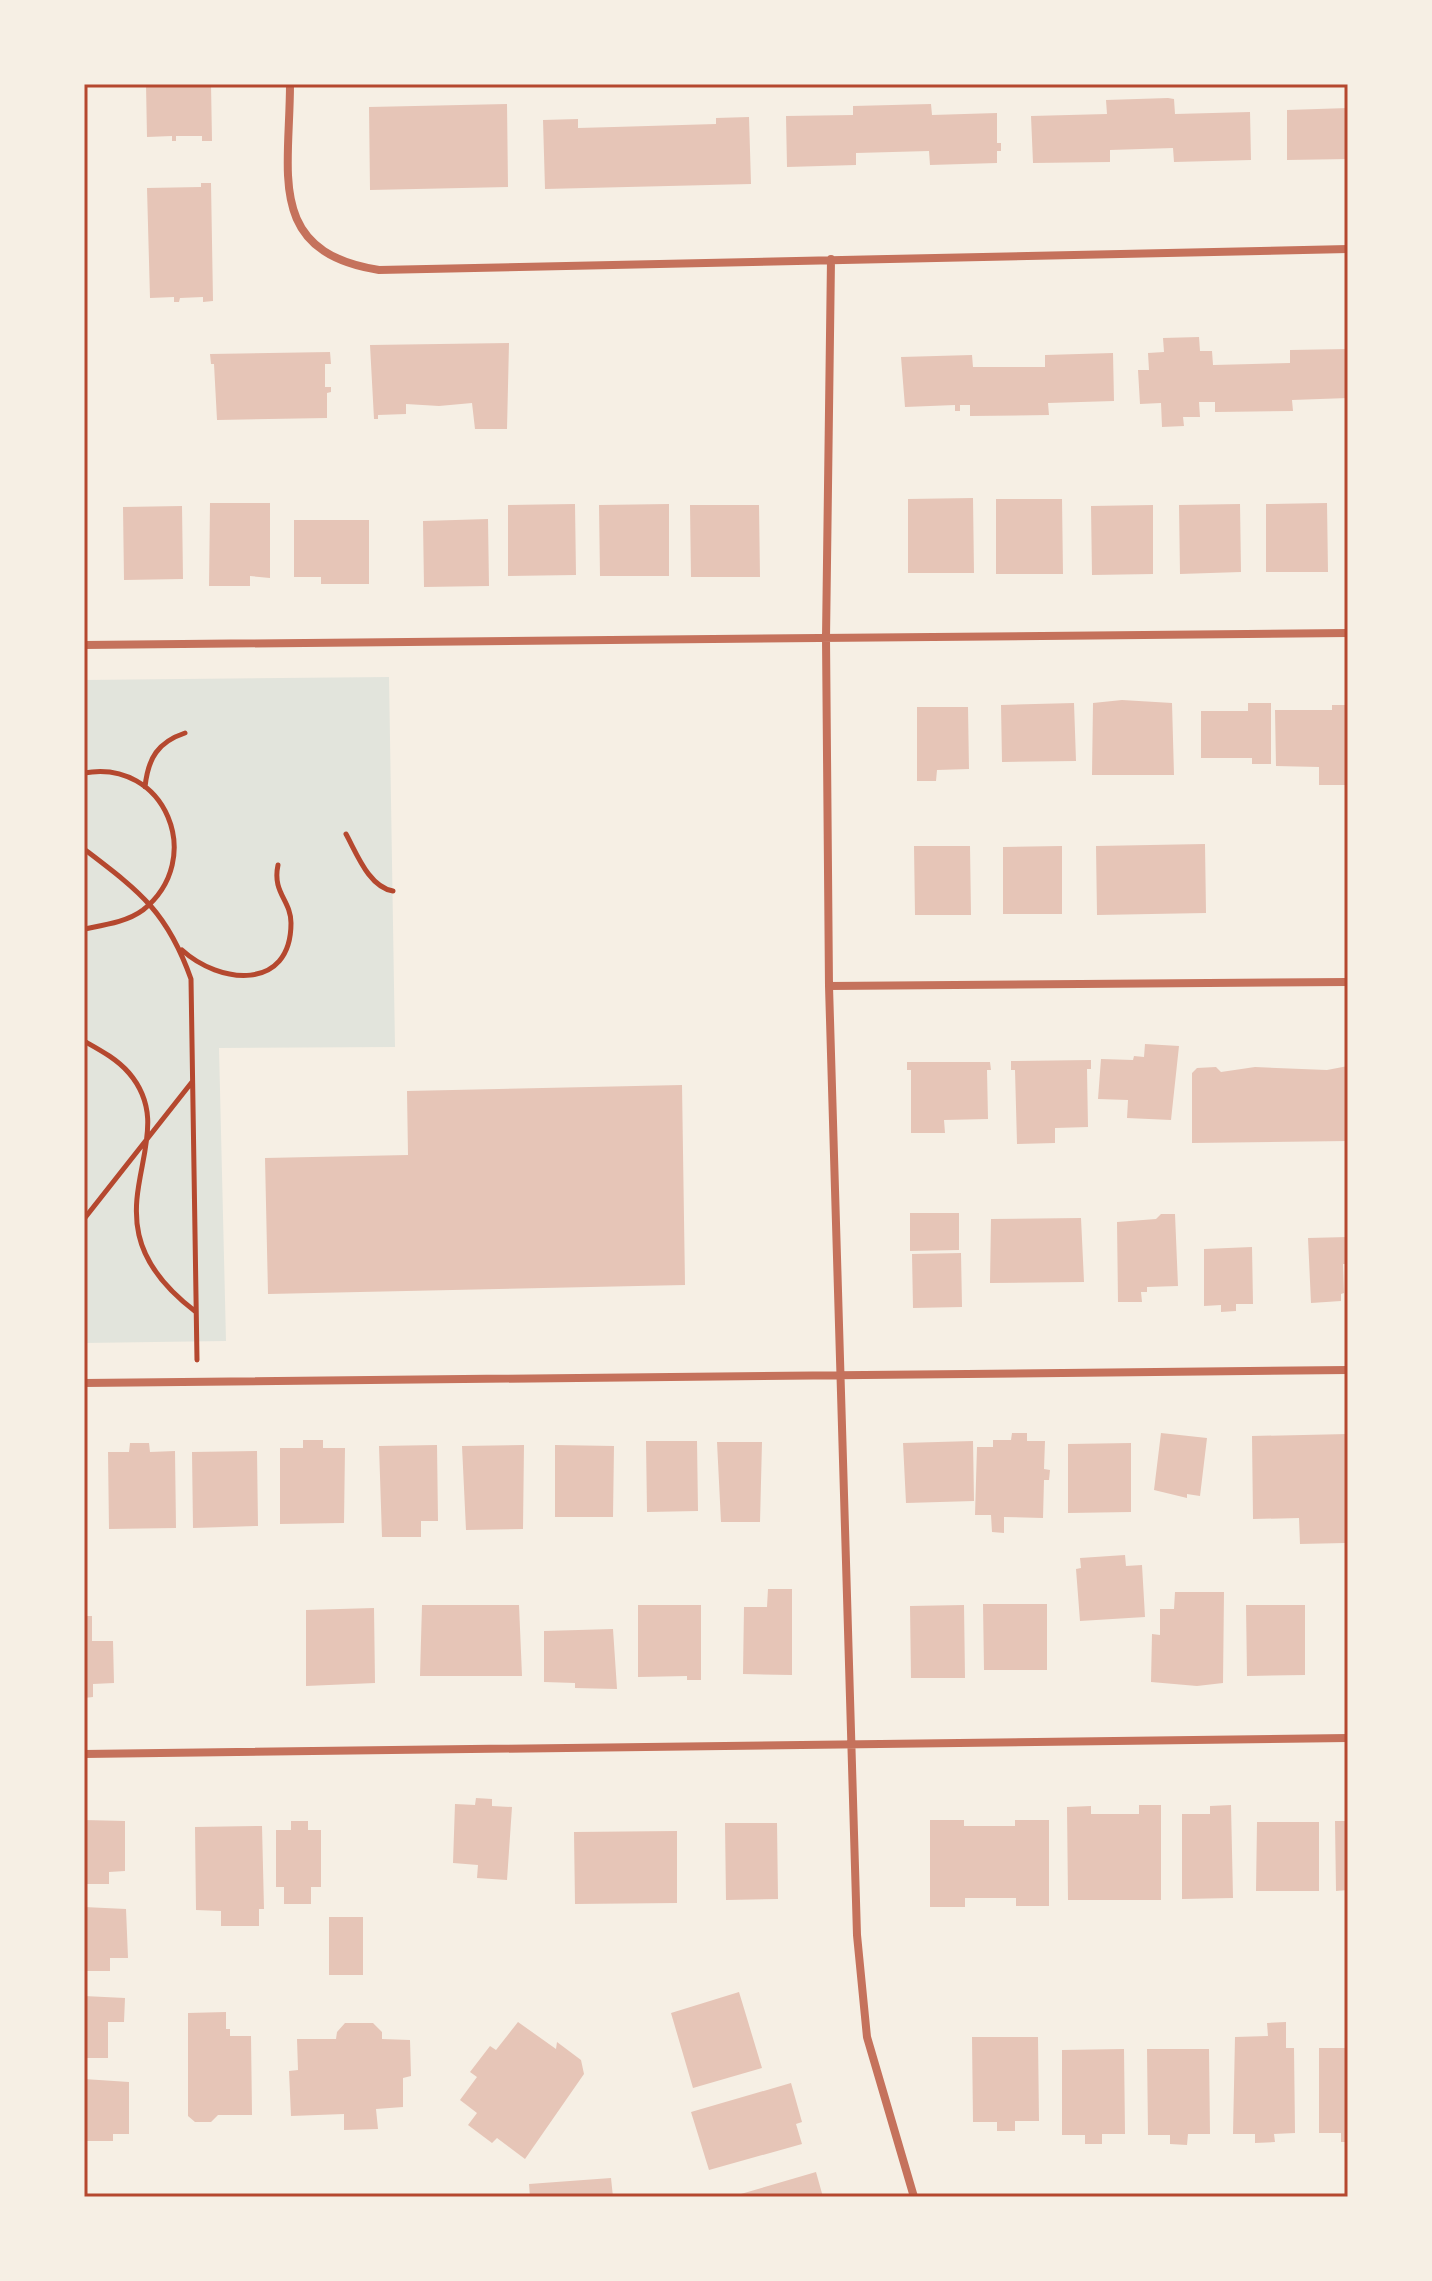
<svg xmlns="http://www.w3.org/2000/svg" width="1432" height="2281" viewBox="0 0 1432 2281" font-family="Karla,sans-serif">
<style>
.green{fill:#e2e4dc}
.building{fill:#e6c5b7}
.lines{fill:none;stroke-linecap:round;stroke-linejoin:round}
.path{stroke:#b5482f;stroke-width:5}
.minor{stroke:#c5725c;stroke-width:8}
.neatline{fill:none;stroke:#b5482f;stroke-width:3}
</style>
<rect width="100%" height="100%" fill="#f6efe4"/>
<path class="green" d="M389 677 395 1047 219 1048 226 1341 84 1343V680Z"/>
<path class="building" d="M146 84H211L212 141H202V136H176V141H172V136L147 137Z
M1168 98 1174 99 1175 114 1250 112 1251 160 1174 162 1173 148 1110 150V162L1033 163 1031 116 1107 114 1106 100Z
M507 104 508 187 370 190 369 107Z
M931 104 932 115 997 113V143H1001V151H997V163L930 165 929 151 856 153V165L787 167 786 116 853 115V106Z
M1348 108V159L1287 160V110Z
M749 117 751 184 545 189 543 120 578 119V128L614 127 716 124V118Z
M201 183H211L213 301 203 302V297L180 298 179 302H174V297L150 298 147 188 201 187Z
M1199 337 1200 351H1212L1213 365 1290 363V350L1348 349V398L1292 400 1293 411 1215 412V402H1199L1200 417H1183L1184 426 1162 427 1161 403 1140 404 1138 370H1149L1148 353 1164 352 1163 338Z
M509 343 507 429H475L472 403 439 406 406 404V414L378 415V419H374L370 345Z
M330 352 331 364H325V387H331V392L327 393V418L217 420 214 364H211L210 354Z
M1113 353 1114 401 1048 403 1049 415 970 416V405H960V411H955V405L905 407 901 357 972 355 973 367H1045V355Z
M973 498 974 573H908V499Z
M996 499H1062L1063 574H996Z
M210 503H270V578L250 576V586H209Z
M1327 503 1328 572H1266V504Z
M575 504 576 575 508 576V505Z
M669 504V576H600L599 505Z
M1240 504 1241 572 1180 574 1179 505Z
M690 505H759L760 577H691Z
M1153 505V574L1092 575 1091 506Z
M182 506 183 579 124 580 123 507Z
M488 519 489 586 424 587 423 521Z
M294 520H369V584H321V577H294Z
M1122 700 1172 703 1174 775H1092L1093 703Z
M1074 703 1076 761 1002 762 1001 705Z
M1248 703H1271V764H1252V758H1201V711H1248Z
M1332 705H1346L1348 709V785H1319V767L1276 766 1275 710H1332Z
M917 707H968L969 769 937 770 936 781H917Z
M1205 844 1206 913 1097 915 1096 846Z
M914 846H970L971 915H915Z
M1062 846V914H1003V847Z
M1145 1044 1179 1046 1171 1120 1127 1118 1128 1100 1098 1099 1101 1059 1133 1060 1134 1056 1144 1057Z
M1091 1060V1069H1087L1088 1127 1055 1128V1143L1017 1144 1015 1070H1011V1061Z
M907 1062H990L991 1070H987L988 1119 944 1120 945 1133H911V1070H907Z
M1348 1066V1141L1192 1143V1073L1197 1068 1216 1067 1221 1072 1255 1067 1327 1070Z
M682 1085 685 1285 268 1294 265 1158 408 1155 407 1091Z
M910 1213H959V1250L910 1251Z
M1161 1214H1175L1178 1286 1147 1287V1292H1141L1142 1302H1118L1117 1222 1156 1219Z
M1081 1218 1084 1282 990 1283 991 1219Z
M1348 1237V1264H1343L1344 1293 1341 1294V1301L1311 1303 1308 1238Z
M1252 1247 1253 1304H1236V1311L1221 1312V1305L1204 1306V1249Z
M961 1253 962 1307 913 1308 912 1254Z
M1012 1433H1027V1441H1045L1044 1469 1050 1470 1049 1480H1044L1043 1518 1004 1517V1533L992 1532 991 1515H975L977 1447H993V1440H1011Z
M1161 1433 1207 1438 1200 1496 1187 1494V1498L1154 1490Z
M1348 1434 1345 1543 1300 1544 1299 1518 1253 1519 1252 1436Z
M303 1440H323V1448H345L344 1523 280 1524V1448H303Z
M646 1441H697L698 1511 647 1512Z
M973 1441 974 1501 906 1503 903 1443Z
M717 1442H762L760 1522H721Z
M130 1443H149L150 1452 175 1451 176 1528 109 1529 108 1452H129Z
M1131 1443V1512L1068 1513V1444Z
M437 1445 438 1521H421V1537H382L379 1446Z
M524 1445 523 1529 466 1530 462 1446Z
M555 1445 614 1446 613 1517H555Z
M257 1451 258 1526 193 1528 192 1452Z
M1125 1555 1126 1566 1142 1565 1145 1617 1080 1621 1076 1569 1081 1568 1080 1558Z
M768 1589H792V1675L743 1674 744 1607H767Z
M1175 1592H1224L1223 1683 1197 1686 1151 1682 1152 1634 1160 1635V1609H1174Z
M983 1604H1047V1670H984Z
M422 1605H519L522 1676H420Z
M638 1605H701V1680H687V1676L638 1677Z
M964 1605 965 1678H911L910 1606Z
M1246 1605H1305V1675L1247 1676Z
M374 1608 375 1683 306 1686V1610Z
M84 1616H92V1641H113L114 1683 93 1684V1697L84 1698Z
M613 1629 617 1689 575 1688V1683L544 1682V1631Z
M476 1798 492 1799V1806L512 1807 507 1880 477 1878 478 1865 453 1863 455 1804 475 1805Z
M1139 1805H1161V1900H1068L1067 1807 1091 1806V1814H1139Z
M1231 1805 1233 1898 1182 1899V1814H1210V1806Z
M84 1820 125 1821V1871L109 1872V1884H84Z
M930 1820H964V1826H1015V1820H1049V1906H1016V1898H965V1907H930Z
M291 1821H308V1830H321V1887H311V1904H284V1887H276V1830H291Z
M1335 1821H1348V1890L1336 1891Z
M1257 1822H1319V1891H1256Z
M725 1823H777L778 1899 726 1900Z
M262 1826 264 1909H259V1926H221V1911L196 1910 195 1827Z
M677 1831V1903L575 1904 574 1832Z
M84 1907 126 1909 128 1958H110V1971H84Z
M329 1917H363V1975H329Z
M739 1992 762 2068 693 2088 671 2013Z
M84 1996 125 1998 124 2022H108V2058H84Z
M226 2012V2029H230V2036H251L252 2115H218L211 2122H195L188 2116V2013Z
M518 2022 556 2049 557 2042 581 2060 584 2074 525 2159 497 2138 492 2143 468 2125 477 2113 460 2100 477 2077 470 2072 490 2046 496 2050Z
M1286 2022V2048H1294L1295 2133 1274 2134 1275 2142 1255 2143V2134H1233L1235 2037 1268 2036 1267 2023Z
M345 2023H373L382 2032V2039L410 2040 411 2076 403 2078V2107L376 2109 378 2129 344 2130V2114L291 2116 289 2071 298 2070 297 2039H336L337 2032Z
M972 2037H1038L1039 2121H1015V2131H997V2122H973Z
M1319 2048H1348V2142H1341V2133H1319Z
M1124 2049 1125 2134H1102V2144H1085V2135H1062V2050Z
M1147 2049H1209L1210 2134H1188L1187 2145 1170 2144V2135H1148Z
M84 2079 129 2082V2134H113V2141H84Z
M791 2083 802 2122 796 2124 802 2144 709 2170 691 2112Z
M816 2172 823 2197H734V2196Z
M611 2178 613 2197H530L529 2184Z"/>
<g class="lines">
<path class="path" d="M84 773C165 758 207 859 143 910 127 922 104 925 84 929
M145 787C148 758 158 742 185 733
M346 834C357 854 369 887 393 891
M84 849C139 891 167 911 191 979L197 1360
M182 950C219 984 291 992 291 923 291 900 272 893 278 865
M84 1041C100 1050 117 1059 129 1073 190 1144 72 1218 196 1312
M84 1219 192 1082"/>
<path class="minor" d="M290 84C290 173 265 252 379 270L1348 249
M831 259 826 638 829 986 857 1935 867 2037 914 2197
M84 645 1348 633
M829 986 1348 982
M84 1383 1348 1370
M84 1754 1348 1738"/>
</g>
<rect width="1432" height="2281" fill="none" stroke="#f6efe4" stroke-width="172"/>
<rect x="86" y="86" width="1260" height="2109" class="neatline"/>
</svg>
